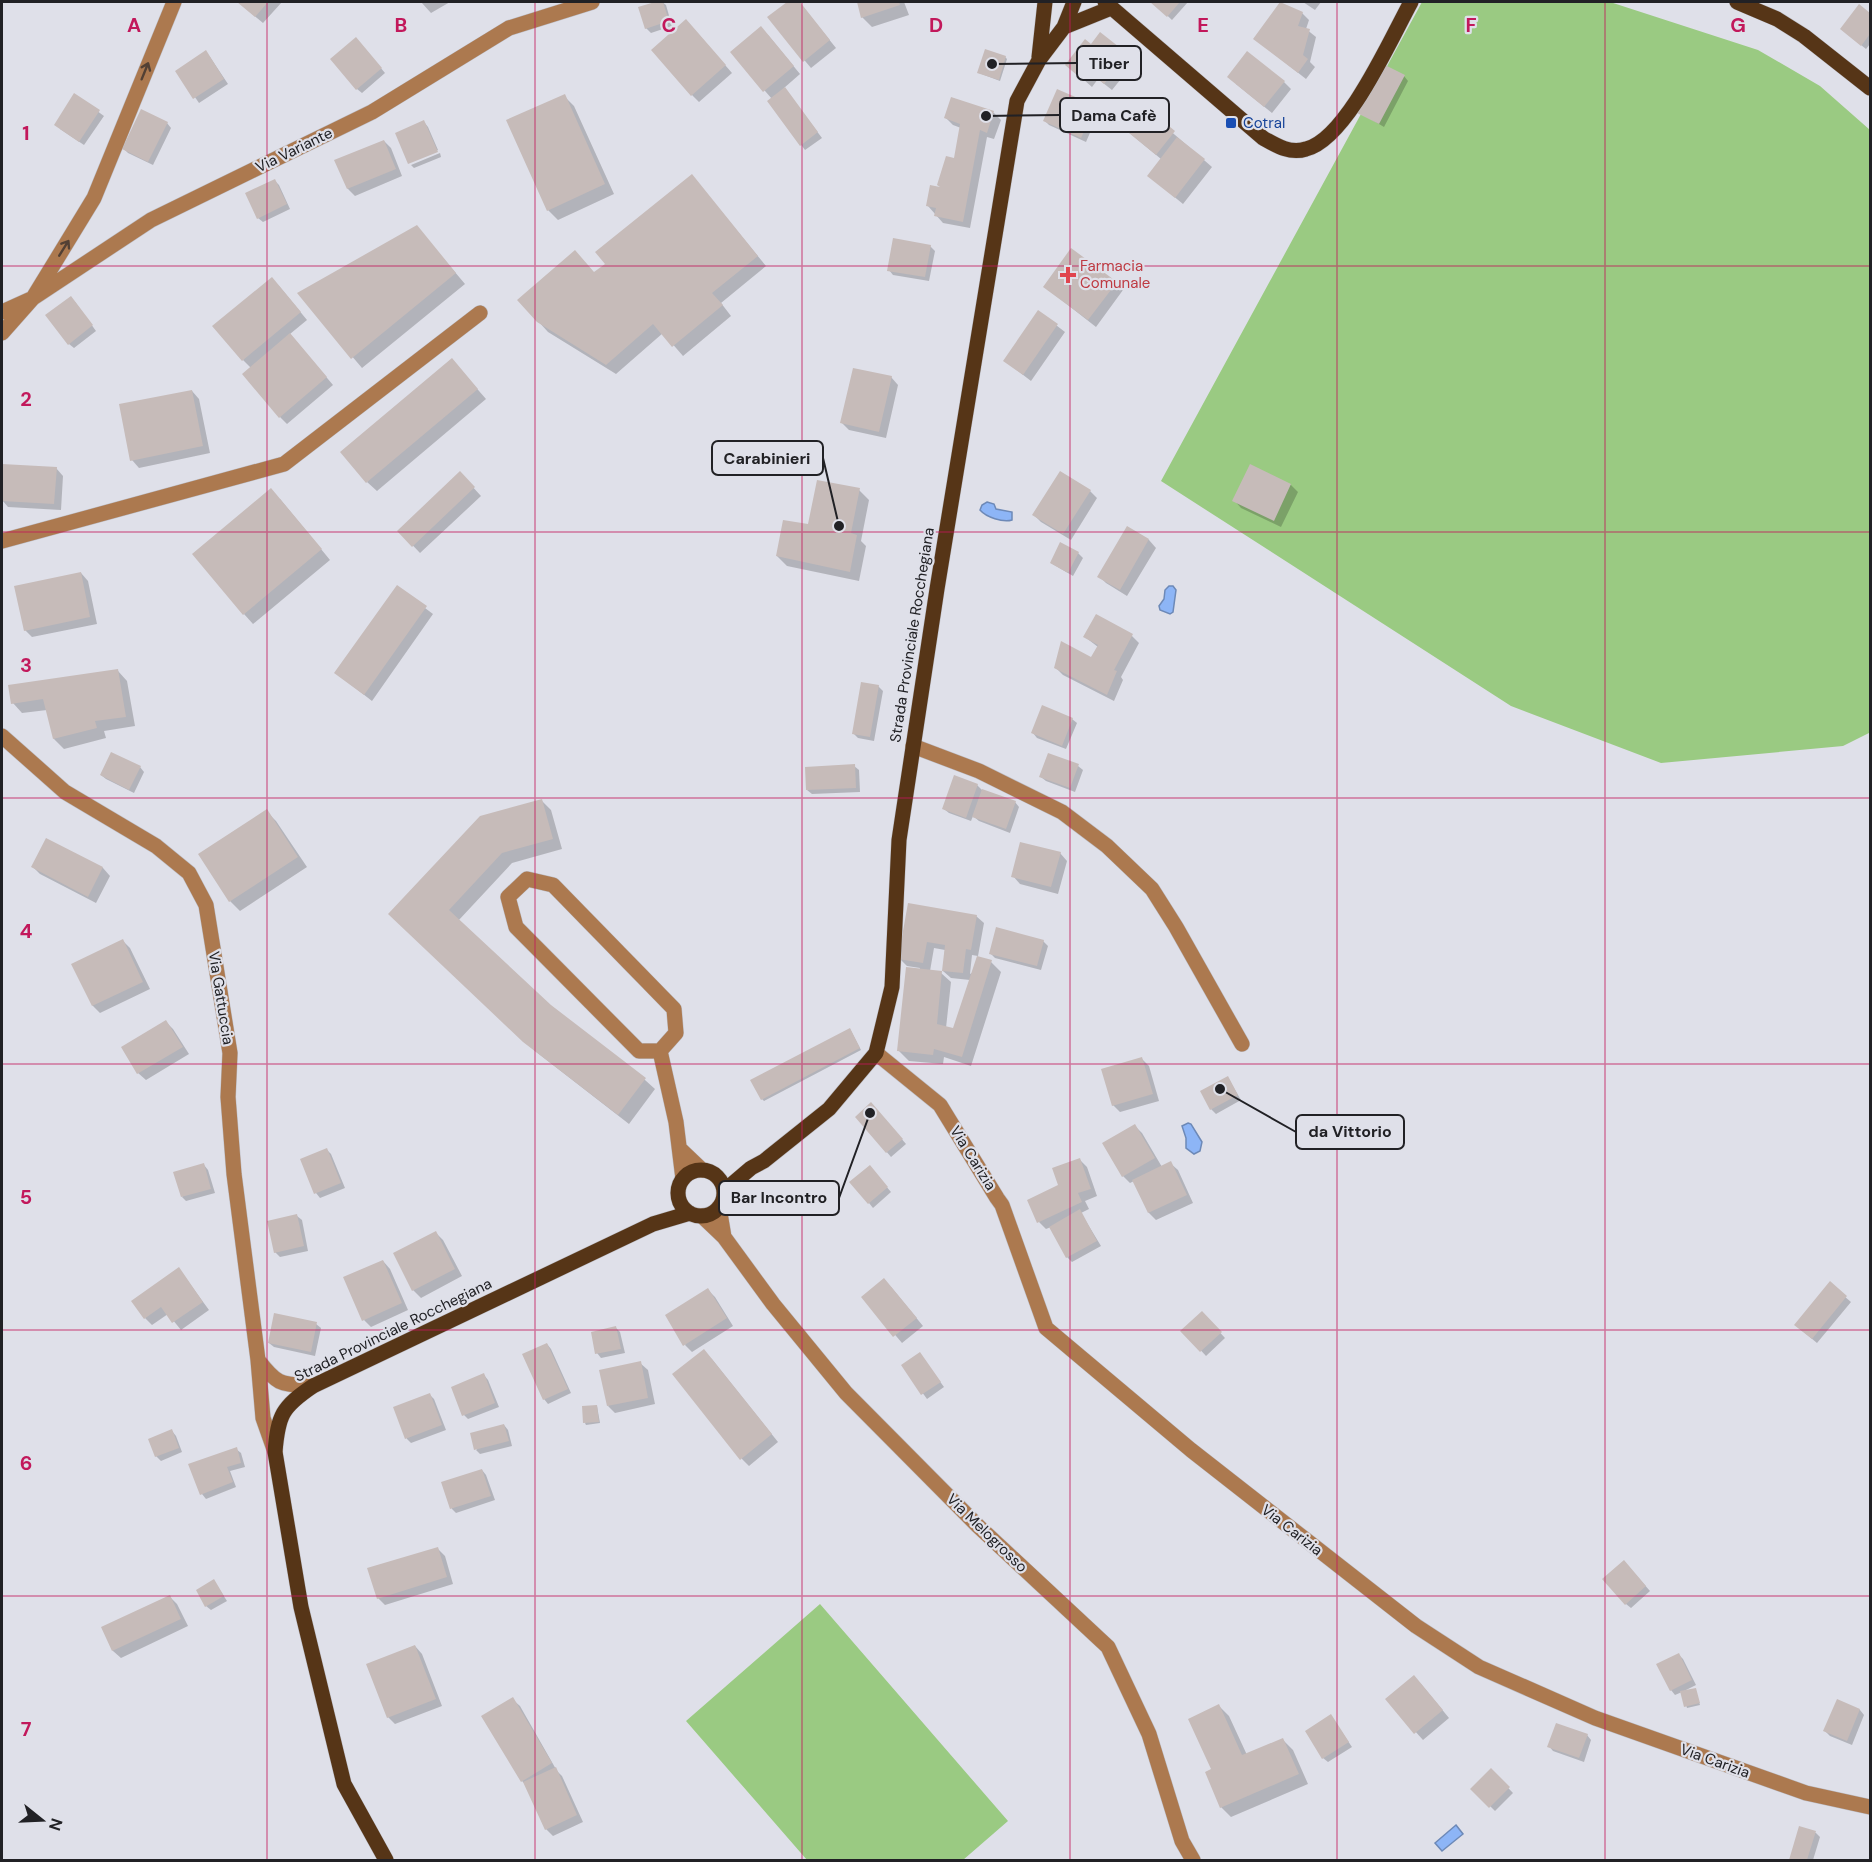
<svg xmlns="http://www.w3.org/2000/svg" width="1872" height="1862" viewBox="0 0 1872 1862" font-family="'DM Sans',sans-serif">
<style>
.green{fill:#9aca82}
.water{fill:#8db5f6;stroke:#6d89b7;stroke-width:1.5}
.shadow{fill:#0003;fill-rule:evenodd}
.building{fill:#c6bbb9}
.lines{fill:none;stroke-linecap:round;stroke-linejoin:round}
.minor-casing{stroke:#bdbec6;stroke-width:16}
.major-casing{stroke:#bdbec6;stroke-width:16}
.minor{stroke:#ac794f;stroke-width:15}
.major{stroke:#563517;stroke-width:15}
.oneway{stroke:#524034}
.grid{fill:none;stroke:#c2185b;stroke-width:1.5;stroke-opacity:0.55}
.transit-dot{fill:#1a4fb4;stroke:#dfe0e9;stroke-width:2}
.health-dot{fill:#e0444e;stroke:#dfe0e9;stroke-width:2}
.labels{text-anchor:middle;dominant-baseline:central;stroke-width:4.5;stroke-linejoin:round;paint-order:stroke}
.transit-label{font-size:15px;fill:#164399;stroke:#dfe0e9;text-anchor:start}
.street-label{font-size:15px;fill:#212125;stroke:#dfe0e9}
.health-label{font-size:15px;fill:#be3a42;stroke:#dfe0e9;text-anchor:start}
.grid-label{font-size:20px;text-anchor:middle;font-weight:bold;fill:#c2185b;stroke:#dfe0e9;stroke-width:4.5;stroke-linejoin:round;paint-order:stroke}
.leader{fill:none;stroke:#212125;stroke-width:2}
.callout-dot{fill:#212125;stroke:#dfe0e9;stroke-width:2}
.callout{fill:#dfe0e9;stroke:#212125;stroke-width:2}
.callout-label{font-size:16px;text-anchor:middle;font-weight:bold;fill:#212125}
</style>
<rect width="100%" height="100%" fill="#dfe0e9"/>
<path class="green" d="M1422 2H1610L1758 50 1820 86 1870 130 1869 733 1843 746 1661 763 1511 706 1161 481Z
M820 1604 1008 1821 963 1860H807L686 1721Z"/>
<path class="water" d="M987 502 994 504 996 509 1012 512V520C1003 523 986 517 980 510L982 505Z
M1169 586H1173L1176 590 1173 612 1170 614 1160 610 1159 606 1164 599 1165 590Z
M1188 1123 1191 1124 1202 1142 1200 1151 1194 1154 1186 1148V1138L1182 1126Z
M1456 1825 1463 1834 1442 1851 1435 1843Z"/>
<path class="shadow" d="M238 2H282L263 23Z
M421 2H450L431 13Z
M662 2 666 5 672 26 651 33 646 28 640 8Z
M790 2H799L836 48 811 68 769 18Z
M858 2H904L909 15 872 27 862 17Z
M1153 2H1188L1172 20Z
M1303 2H1321L1315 10Z
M1859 6 1870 15V44L1866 49 1846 33Z
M1302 13 1309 20 1306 29 1316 37 1310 62 1315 67 1306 79 1255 39Z
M693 28 732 73 699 102 692 95Z
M1100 34 1134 63 1112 90 1098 79 1092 87 1067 65 1091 46Z
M768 35 800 74 784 88 822 138 805 150 769 101 772 99 732 53Z
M360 43 385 73 362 93 357 89Z
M210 57 228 84 199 103 177 71Z
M1005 57 1007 59 1000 81 979 73Z
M1404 76 1408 81 1384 127 1359 112Z
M1284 82 1291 89 1272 113 1236 84Z
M75 95 104 116 84 145 60 129Z
M564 96 574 106 614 194 558 220 548 210Z
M952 98 994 113 1001 120 994 139 987 137 970 228 943 223 928 206 943 189 955 160 961 128 953 125 946 118Z
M1137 102 1212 167 1183 204 1149 176 1161 159 1127 131Z
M1095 108 1099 112 1086 142 1049 125 1045 121Z
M424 122 428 127 438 150 409 162Z
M167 123 171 128 153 165 128 153 124 149Z
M384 141 391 148 402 176 355 196 348 189 336 161Z
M440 153 441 157 414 168 411 165Z
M692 176 766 266 721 303 731 316 683 356 663 333 616 374 548 332 538 321 607 264Z
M275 181 279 185 290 209 263 222 258 218Z
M417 227 465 284 362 368 299 294Z
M930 246 935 251 929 281 893 275 889 270Z
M1116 283 1123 290 1096 327 1045 287Z
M279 286 307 320 290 334 333 385 287 424 280 417 251 368 243 360Z
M75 302 96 331 74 348 69 344Z
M1039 312 1065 332 1031 381 1005 361Z
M452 360 486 399 377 491 367 482Z
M891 377 898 385 886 438 849 430 842 423Z
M192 391 199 399 210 453 139 468 132 460Z
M3 465 56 468 63 476 61 510 8 507 2 500Z
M1251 466 1291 485 1298 492 1281 527 1241 508 1234 500Z
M460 473 481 496 420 553 399 531Z
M859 490 869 500 861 541 866 546 859 581 787 566 777 556 809 526Z
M1090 491 1097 498 1071 540 1041 522 1034 515Z
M280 499 330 560 253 624 244 614Z
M1127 528 1149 540 1156 548 1127 596 1106 583 1099 576Z
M1078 553 1083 558 1073 576 1051 563Z
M81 573 88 581 97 624 32 637 25 630Z
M397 587 433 614 372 701 336 673Z
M1132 636 1139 643 1121 677 1123 680 1114 701 1063 675 1056 668 1091 659 1098 647 1085 637Z
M118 671 127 681 135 726 104 731 106 738 64 749 54 739 47 710 22 713 13 703Z
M878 686 883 691 874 741 858 738 853 733Z
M1072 719 1077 723 1066 749 1037 738 1033 733Z
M854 766 859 770 860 792 812 794 807 790Z
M1078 766 1083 770 1075 792 1046 781 1041 777Z
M140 767 144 772 134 793 106 779 101 775Z
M977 785 982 790 1015 802 1019 807 1010 833 979 821 973 816 971 821 949 813 944 809Z
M541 800 551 810 562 849 512 863 458 921 550 1006 645 1080 655 1089 629 1124 535 1051 400 924Z
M266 811 276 821 307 867 240 911 230 901Z
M47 840 103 868 110 876 96 903 40 874 33 867Z
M1060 853 1067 861 1058 894 1020 884 1013 876Z
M909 904 976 916 984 923 978 956 972 955 970 974 991 962 1001 972 971 1066 944 1057 943 1064 909 1061 899 1051 920 968 907 966 900 959ZM934 948 945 950 943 971 951 978 970 980 954 1030 946 1028 951 982 941 973 930 971Z
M123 941 130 948 150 989 100 1013 93 1006 73 965Z
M1043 941 1048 946 1041 970 995 958 991 954Z
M166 1022 173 1029 189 1054 146 1080 138 1073 123 1048Z
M850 1029 861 1050 764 1101 762 1099Z
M1142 1059 1149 1066 1159 1101 1120 1112 1113 1105Z
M1228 1078 1241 1100 1216 1114 1211 1109Z
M876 1109 906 1144 891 1157 857 1117Z
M1135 1126 1142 1133 1162 1167 1170 1163 1178 1170 1193 1203 1156 1220 1149 1213 1134 1181 1130 1183 1123 1176Z
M327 1150 331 1154 345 1188 320 1198 316 1193Z
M1080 1160 1087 1167 1097 1196 1085 1201 1089 1209 1081 1213 1101 1246 1072 1262 1067 1257 1051 1227 1046 1229 1039 1222 1060 1186Z
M204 1165 208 1170 215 1193 186 1201 182 1197Z
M874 1172 891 1192 873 1208 869 1203Z
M297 1216 302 1220 308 1251 280 1257 275 1252Z
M436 1233 443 1240 462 1276 421 1298 413 1290 395 1254Z
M383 1261 390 1269 408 1310 371 1327 364 1320Z
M179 1269 209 1310 181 1330 168 1314 152 1325 145 1318Z
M1830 1284 1851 1302 1817 1343 1800 1329Z
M891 1287 923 1326 902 1343 863 1297Z
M708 1290 715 1297 733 1326 692 1352 685 1345Z
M1202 1313 1225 1338 1206 1356 1183 1331Z
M316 1324 321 1328 315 1356 274 1347 269 1343Z
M616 1328 620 1332 625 1353 601 1358 597 1353Z
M547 1344 551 1349 571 1393 548 1404 544 1399Z
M920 1354 944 1387 927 1399 903 1366Z
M711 1358 778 1442 749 1466 742 1459Z
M640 1363 648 1370 655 1404 615 1413 608 1406Z
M484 1375 488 1380 499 1407 468 1419 464 1415Z
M429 1394 434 1399 446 1430 411 1443 407 1439 395 1408Z
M597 1406 600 1423 586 1425 585 1423Z
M504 1425 508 1430 512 1446 480 1454 476 1450Z
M172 1431 176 1436 182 1452 161 1461 156 1456Z
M236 1449 241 1453 245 1467 230 1471 236 1487 206 1499 202 1494Z
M482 1470 486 1475 495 1500 456 1513 452 1509 443 1483Z
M438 1549 445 1556 453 1584 385 1605 378 1598Z
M1628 1566 1650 1591 1631 1608 1626 1604Z
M214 1581 227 1601 211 1610 206 1606Z
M170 1597 177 1604 188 1626 121 1658 113 1651 103 1628Z
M415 1646 422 1654 442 1706 395 1724 388 1717Z
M1679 1655 1683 1659 1696 1685 1684 1691 1695 1689 1700 1705 1687 1708 1682 1692 1675 1695 1671 1690Z
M1421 1684 1449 1718 1423 1740 1387 1700Z
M512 1699 520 1706 557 1771 562 1776 583 1822 553 1836 546 1829 526 1785 522 1781Z
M1837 1701 1860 1710 1864 1715 1852 1745 1830 1736 1825 1731Z
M1219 1706 1229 1716 1247 1755 1283 1740 1293 1750 1308 1784 1231 1817 1221 1807 1213 1770Z
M1331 1716 1352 1747 1328 1762 1323 1758Z
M1587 1735 1591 1740 1584 1762 1553 1751 1549 1746Z
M1491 1770 1513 1793 1495 1811 1473 1789Z
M1800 1828 1816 1833 1820 1837 1813 1860H1791Z"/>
<path class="building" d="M237 2H268L255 17Z
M655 2H663L669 21 645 29 638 7Z
M787 2H800L830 40 803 62 767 17Z
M857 2H899L900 5 861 18Z
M1150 2H1180L1167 17Z
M1280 2 1303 12 1298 26 1310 29 1303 55 1308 59 1298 73 1253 39Z
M1859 4 1870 13V34L1861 46 1840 29Z
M686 19 726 65 691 96 651 50Z
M761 26 794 66 763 92 730 52Z
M1100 32 1128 54 1104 84 1090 73 1084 81 1065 65 1085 39 1091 44Z
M356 37 382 68 356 90 330 59Z
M985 49 1006 56 999 80 977 73Z
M206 50 224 79 193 99 175 71Z
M1247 51 1285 81 1264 107 1227 77Z
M1383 64 1405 75 1379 124 1357 113Z
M785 87 818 132 800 146 767 101Z
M1057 89 1096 106 1081 138 1043 121Z
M74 93 100 110 79 142 54 125Z
M565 94 605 184 547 211 506 120Z
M951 97 994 111 987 133 980 130 963 222 934 216 936 208 926 206 930 185 940 187 937 185 946 156 954 158 960 124 944 118Z
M1137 100 1175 131 1156 155 1118 124Z
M141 109 168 122 148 162 122 149Z
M424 120 438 152 408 164 395 133Z
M1177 137 1205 159 1175 198 1147 176Z
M384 140 396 169 347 189 334 160Z
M692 174 758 256 712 293 723 305 672 347 653 324 606 365 537 322 517 300 575 250 594 272 605 264 595 252Z
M275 179 287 204 257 219 245 193Z
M417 225 456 273 351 359 297 293Z
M893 238 931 245 925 277 887 271Z
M1071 248 1117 282 1088 320 1043 287Z
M272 277 301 312 242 361 212 326Z
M71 296 93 325 68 345 45 315Z
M1038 310 1058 324 1023 375 1003 361Z
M290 333 327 377 279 418 242 374Z
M452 358 478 389 366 483 340 452Z
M853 368 892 376 879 432 840 423Z
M192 390 203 446 130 461 119 404Z
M2 464 57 467 54 504 2 501Z
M1250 464 1291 484 1274 521 1232 501Z
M460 471 475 487 412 547 397 531Z
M1060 471 1091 490 1063 534 1032 515Z
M817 480 860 488 851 533 857 535 850 572 776 556 783 520 808 524Z
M271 488 322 549 243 615 192 554Z
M1127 526 1149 539 1120 590 1097 577Z
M1060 542 1079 552 1068 573 1050 563Z
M81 572 90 617 24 631 14 586Z
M397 585 427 606 364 695 334 673Z
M1096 614 1133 634 1114 670 1117 671 1107 695 1054 668 1061 641 1091 657 1098 645 1083 637Z
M118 669 126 717 95 721 97 728 53 739 43 699 11 704 8 685Z
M861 682 879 685 870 737 852 734Z
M1042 705 1073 718 1062 746 1031 733Z
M111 752 141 766 129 790 100 775Z
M1048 753 1079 764 1070 788 1039 777Z
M855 764 856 788 806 790 805 767Z
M954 775 978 784 966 818 942 809Z
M982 789 1016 801 1006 829 972 817Z
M542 799 553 839 502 853 449 910 551 1005 646 1078 618 1115 523 1042 388 914 480 816Z
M267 809 298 857 229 902 198 854Z
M46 838 103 867 88 897 31 867Z
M1020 842 1061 852 1051 887 1011 877Z
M908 903 977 915 971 950 966 949 963 973 942 971 945 945 927 942 923 963 898 959Z
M996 927 1044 940 1037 966 989 954Z
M123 939 143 982 92 1006 71 964Z
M977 956 992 960 962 1057 934 1049 933 1055 897 1051 906 967 942 971 937 1024 953 1028Z
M166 1020 183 1047 137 1074 121 1047Z
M850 1028 860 1048 761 1100 750 1080Z
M1142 1057 1153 1094 1112 1106 1101 1069Z
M1228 1076 1238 1095 1210 1110 1200 1091Z
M871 1102 903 1139 886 1153 855 1117Z
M1135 1124 1155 1158 1122 1177 1102 1143Z
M327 1148 341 1183 314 1194 300 1159Z
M1080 1158 1091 1189 1078 1193 1082 1202 1037 1223 1027 1200 1058 1185 1052 1168Z
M1171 1161 1187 1195 1148 1213 1132 1180Z
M204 1163 211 1189 181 1197 173 1172Z
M870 1165 888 1187 868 1204 849 1182Z
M1080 1209 1097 1241 1066 1258 1049 1227Z
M297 1214 304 1246 274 1253 267 1221Z
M436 1231 455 1269 412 1291 393 1253Z
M383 1260 402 1303 362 1321 343 1277Z
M179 1267 203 1302 172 1323 161 1307 144 1319 131 1301Z
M884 1278 917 1318 893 1337 861 1297Z
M1830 1281 1847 1296 1812 1339 1794 1325Z
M708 1288 727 1318 683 1346 665 1315Z
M1202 1311 1222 1332 1200 1352 1180 1331Z
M274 1313 317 1322 311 1352 268 1343Z
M616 1326 621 1349 595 1354 591 1332Z
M547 1343 568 1389 543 1400 522 1354Z
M704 1349 772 1434 740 1460 672 1374Z
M920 1352 941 1382 921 1395 901 1365Z
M641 1361 648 1398 607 1406 599 1370Z
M484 1373 495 1403 462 1416 451 1387Z
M430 1393 442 1425 405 1439 393 1407Z
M597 1405 599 1422 583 1423 582 1406Z
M504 1424 509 1441 474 1450 470 1433Z
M172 1429 179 1448 155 1457 148 1439Z
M237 1447 241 1463 227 1467 233 1482 200 1495 188 1464Z
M482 1469 491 1496 450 1509 441 1482Z
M438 1547 447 1577 377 1599 367 1568Z
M1624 1560 1646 1586 1625 1605 1602 1579Z
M214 1579 224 1596 205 1607 196 1590Z
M170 1595 181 1619 112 1651 101 1627Z
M415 1645 436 1699 387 1718 366 1664Z
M1679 1653 1692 1680 1670 1691 1656 1664Z
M1414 1675 1443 1710 1414 1734 1385 1699Z
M1696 1688 1700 1703 1684 1707 1680 1691Z
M513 1697 552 1763 521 1782 481 1716Z
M1837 1699 1860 1709 1847 1741 1823 1731Z
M1219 1704 1242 1755 1283 1738 1299 1774 1220 1808 1205 1772 1211 1769 1188 1719Z
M1331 1714 1349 1742 1322 1759 1305 1731Z
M1556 1723 1588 1734 1579 1758 1547 1747Z
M556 1767 577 1815 545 1830 523 1782Z
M1491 1768 1510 1787 1489 1808 1470 1789Z
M1799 1826 1816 1831 1807 1860H1789Z"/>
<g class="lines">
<g class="minor-casing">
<path id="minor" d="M2 312 33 298 151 220 372 112 509 28 592 2
M2 333 33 298 94 198 174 2
M2 541 284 464 480 313
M2 736 65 792 156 846 189 873 206 905 230 1053 228 1097 234 1174 258 1360 263 1418 275 1452
M913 746 979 771 1062 812 1107 846 1152 889 1176 927 1242 1044
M527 879 553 885 674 1009 676 1033 660 1051H639L516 927 508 897Z
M660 1051 676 1122 683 1179
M876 1053 940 1105 997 1198 1002 1205 1046 1328 1191 1450 1416 1626 1479 1667 1595 1718 1806 1793 1870 1807
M680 1149 702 1170
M719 1207 724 1237
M702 1216 724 1237 773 1304 846 1393 978 1526 1108 1647 1149 1734 1182 1841 1193 1860
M258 1360C278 1386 281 1384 313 1386"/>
</g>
<g class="major-casing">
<path id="major" d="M1105 2 1263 138C1277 146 1290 154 1306 149 1347 139 1391 38 1411 2
M1737 2 1777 19 1804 36 1870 88
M1064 27 1111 8
M1039 57 1045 2
M678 1193a23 23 0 1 1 46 0a23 23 0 1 1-46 0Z
M724 1191 751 1168 764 1161 829 1109 876 1053 892 987 899 840 937 589 1017 101 1039 60 1064 27 1074 2
M386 1860 344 1784 301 1607 275 1452C278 1415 282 1407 313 1386L653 1224 690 1213"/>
</g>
<use href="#minor" class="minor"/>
<use href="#major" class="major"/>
</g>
<defs><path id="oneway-shaft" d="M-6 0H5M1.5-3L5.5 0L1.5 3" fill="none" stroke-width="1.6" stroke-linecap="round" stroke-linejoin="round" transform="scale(1.5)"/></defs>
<g class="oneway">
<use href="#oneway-shaft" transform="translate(145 71) rotate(-68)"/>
<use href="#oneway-shaft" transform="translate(64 248) rotate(-58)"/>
</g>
<path class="grid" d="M267 2V1860M535 2V1860M802 2V1860M1070 2V1860M1337 2V1860M1605 2V1860M2 266H1870M2 532H1870M2 798H1870M2 1064H1870M2 1330H1870M2 1596H1870"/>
<rect class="transit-dot" x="1225" y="117" width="12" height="12" rx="3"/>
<path class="health-dot" d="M1065 266h6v6h6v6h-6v6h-6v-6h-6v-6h6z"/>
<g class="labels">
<g class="transit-label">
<text x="1243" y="123">Cotral</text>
</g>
<g class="street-label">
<text transform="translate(294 150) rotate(-26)">Via Variante</text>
<text transform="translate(912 635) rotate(-81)">Strada Provinciale Rocchegiana</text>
<text transform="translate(221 998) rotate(81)">Via Gattuccia</text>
<text transform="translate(973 1158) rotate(58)">Via Carizia</text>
<text transform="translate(393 1330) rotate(-26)">Strada Provinciale Rocchegiana</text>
<text transform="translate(1292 1530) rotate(38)">Via Carizia</text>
<text transform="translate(987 1533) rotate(44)">Via Melogrosso</text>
<text transform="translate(1715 1761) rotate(20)">Via Carizia</text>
</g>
<g class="health-label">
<text x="1080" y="266">Farmacia<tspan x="1080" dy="17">Comunale</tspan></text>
</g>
</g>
<g class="grid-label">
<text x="134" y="32">A</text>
<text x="401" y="32">B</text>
<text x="669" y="32">C</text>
<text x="936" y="32">D</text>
<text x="1203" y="32">E</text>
<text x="1471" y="32">F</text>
<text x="1738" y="32">G</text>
<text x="26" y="140">1</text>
<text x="26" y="406">2</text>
<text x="26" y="672">3</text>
<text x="26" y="938">4</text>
<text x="26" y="1204">5</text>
<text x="26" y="1470">6</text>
<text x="26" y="1736">7</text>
</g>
<path class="leader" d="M992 64L1077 63M986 116L1060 115M839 526L823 458M1220 1089L1296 1132M870 1113L839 1198"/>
<g class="callout-dot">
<circle cx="992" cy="64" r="6"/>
<circle cx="986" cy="116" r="6"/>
<circle cx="839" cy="526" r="6"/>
<circle cx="1220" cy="1089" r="6"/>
<circle cx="870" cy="1113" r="6"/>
</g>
<g class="callout">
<rect x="1077" y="46" width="64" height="34" rx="6"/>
<rect x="1060" y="98" width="109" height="34" rx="6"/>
<rect x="712" y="441" width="111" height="34" rx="6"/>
<rect x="1296" y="1115" width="108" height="34" rx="6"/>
<rect x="719" y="1181" width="120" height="34" rx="6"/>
</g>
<g class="callout-label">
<text x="1109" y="69">Tiber</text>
<text x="1114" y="121">Dama Cafè</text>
<text x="767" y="464">Carabinieri</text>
<text x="1350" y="1137">da Vittorio</text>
<text x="779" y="1203">Bar Incontro</text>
</g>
<rect width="1872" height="1862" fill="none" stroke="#212125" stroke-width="6"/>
<g transform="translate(42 1820) rotate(108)" stroke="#dfe0e9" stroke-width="4.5" paint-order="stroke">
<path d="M0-4.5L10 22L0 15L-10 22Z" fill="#212125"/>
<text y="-9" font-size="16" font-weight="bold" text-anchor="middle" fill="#212125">N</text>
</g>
</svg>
